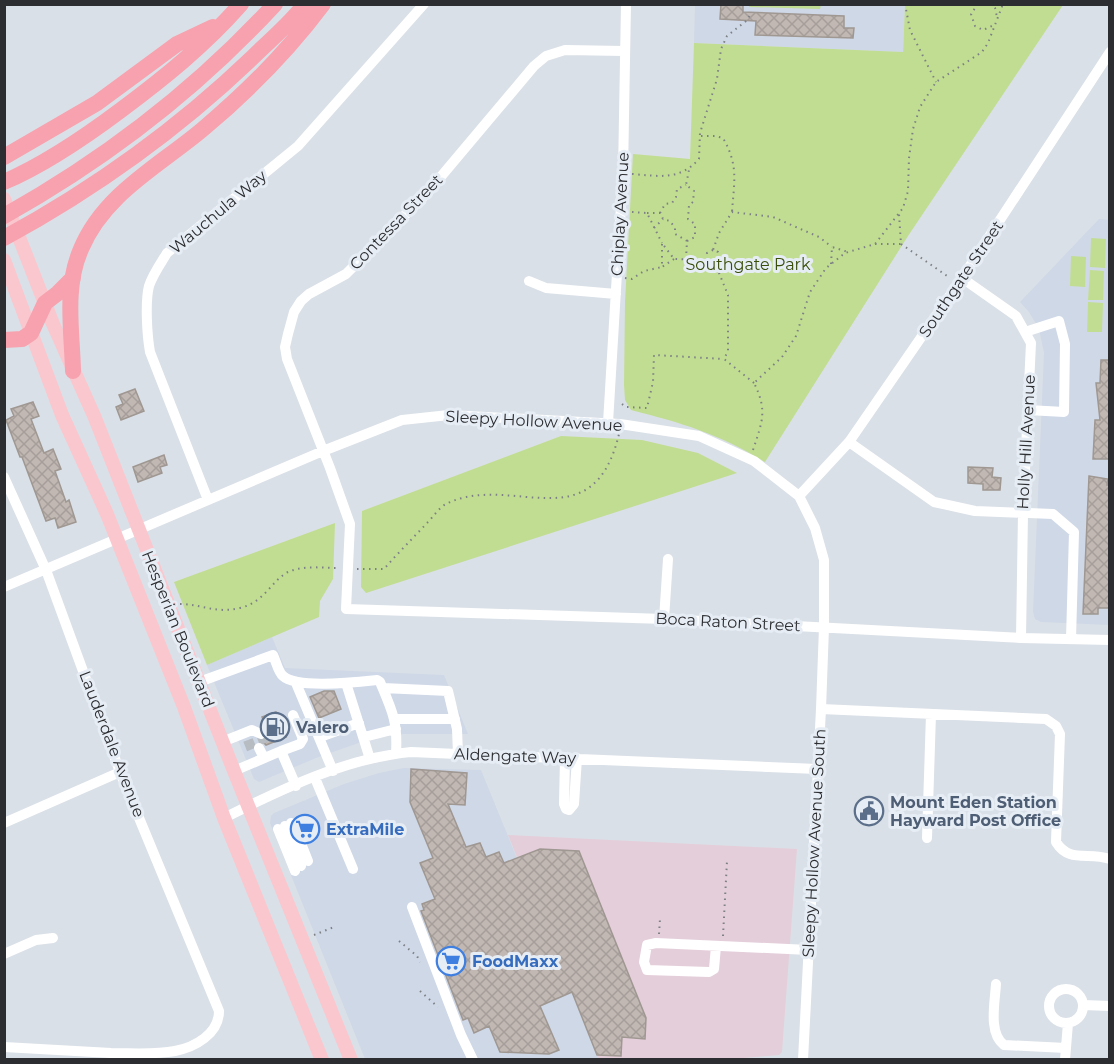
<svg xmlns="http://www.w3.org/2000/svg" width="1114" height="1064" viewBox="0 0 1114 1064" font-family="Montserrat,sans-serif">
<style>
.built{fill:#cfd8e7}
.medical{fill:#e4ceda}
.green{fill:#c1dd92}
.building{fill:url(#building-cross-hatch);stroke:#9f9792;stroke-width:1.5}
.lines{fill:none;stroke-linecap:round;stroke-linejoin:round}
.minor-tunnel{stroke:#b7bcc2;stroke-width:10;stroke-dasharray:10 5;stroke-linecap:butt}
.path{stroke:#7d8186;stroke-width:2;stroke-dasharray:1.5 4.5;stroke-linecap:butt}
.minor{stroke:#fff;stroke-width:10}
.major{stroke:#fac7ce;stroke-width:14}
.highway{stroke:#f7a2ae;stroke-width:16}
.labels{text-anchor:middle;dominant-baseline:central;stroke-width:6;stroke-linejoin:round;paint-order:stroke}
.street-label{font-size:16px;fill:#2b2d30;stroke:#e7edf5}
.park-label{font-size:16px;fill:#3a4d09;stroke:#e7edf5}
.service-label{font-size:16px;font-weight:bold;fill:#4e5e75;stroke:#e7edf5;text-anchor:start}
.shop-label{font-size:16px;font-weight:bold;fill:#366cbe;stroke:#e7edf5;text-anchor:start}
</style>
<defs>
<pattern id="building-cross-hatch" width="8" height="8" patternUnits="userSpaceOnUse" patternTransform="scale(1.5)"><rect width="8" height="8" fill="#c1b8b3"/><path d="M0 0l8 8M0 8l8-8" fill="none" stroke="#a69e9a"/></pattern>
</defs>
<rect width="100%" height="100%" fill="#dae0e7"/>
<path class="built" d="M695 5H905L903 52 694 43Z
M1099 219 1109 220V625L1041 622 1035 619 1033 612 1044 353 1039 329 1029 312 1020 302Z
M272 637 285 668 444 675 468 734H403L370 739 316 758 259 782 254 779 207 665Z
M404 768 481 770 599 1059H365L270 823 271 816 274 813 344 784 379 773Z"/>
<path class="medical" d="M508 835 797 849 782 1052 779 1055 720 1060 599 1059Z"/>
<path class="green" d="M749 5H821L820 9 749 7Z
M905 5H1063L908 236 765 462C719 434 682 423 631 410L625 400 624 385 625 302 633 154 690 159 694 43 903 52Z
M1091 238 1106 239 1105 268 1090 267Z
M1071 256 1086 257 1085 287 1070 286Z
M1090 270 1104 271 1103 300H1088Z
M1088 302 1103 303 1102 332H1087Z
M561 436 642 440 698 453 737 473 366 593 361 587 362 511Z
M335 523 333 579 320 601 319 617 207 665 174 582Z"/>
<path class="building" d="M721 4H743V12L844 16V28H854L853 38 755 35 756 21 720 19Z
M1101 360H1110V459H1093L1095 420H1100L1096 383H1100Z
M135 389 144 411 121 420 116 407 123 404 119 395Z
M33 402 39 416 31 419 44 453 53 449 61 469 55 471 66 502 69 500 76 522 58 528 55 518 46 521 22 457H20L6 420 14 416 11 409Z
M164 455 167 465 160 467 162 473 138 482 133 467Z
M968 467 993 468 992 477 1001 478 1000 490H983V484L968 483Z
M1089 476 1108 479 1107 485H1110V608H1098V614H1083Z
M324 691H334L341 709 319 718 310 697Z
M276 712 286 737 266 745 262 741 268 738V733L262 717Z
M411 769 467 773 465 805 448 804 466 847 480 843 486 857 499 852 504 863 540 849 579 851 646 1018 645 1039 622 1037 621 1056 597 1055 572 992 540 1006 559 1050 549 1054 500 1052 489 1026 474 1033 468 1018 463 1020 421 911 424 910 422 904 435 899 420 863 433 858 410 802Z"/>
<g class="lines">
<path class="minor-tunnel" d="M261 734 265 745
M248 740 252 750"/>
<path class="path" d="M905 4 910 30 936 82
M978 4 971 14 975 26 983 30 994 25
M990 4 995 8 997 17
M701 136H715L723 138C739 166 734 182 732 212
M632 174C659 176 679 181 699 159L700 133 717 79 721 49 727 36 746 21 751 14
M632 212 647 213 662 243
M647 213H660L663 219 670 221 675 228V234L687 241
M660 213 665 204 672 203 676 197 677 189 686 185
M654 228 663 219
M875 244H901L899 214
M901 244 950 278
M713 250 707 253 706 260 715 263
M674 259 662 267V243L674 259 706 260
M686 259 687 241 695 237V224L688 219 689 205 693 202 694 191 686 185 689 170
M831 264 832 247 848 252
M625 278 632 279 644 271 662 267
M754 383 724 359 728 351V295L715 263 719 257 718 252 713 250 719 233 732 212 773 217 819 237 832 247
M622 404 626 407 647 408 653 382 654 355 724 359
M753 450C762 422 768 411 754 383L782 357 796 336 810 292 826 268 845 253 875 244 903 208 908 191 909 158 913 129 920 107 936 82 982 52 988 43 1003 4
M357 569H384C398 553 413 538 428 522 434 516 440 506 448 503 513 473 593 543 619 434
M180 604C201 604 216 614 240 608 265 602 271 581 288 572 304 565 322 568 339 568
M659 934 660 919
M314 935 334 927
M723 936 727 861
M399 941 417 956 420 962
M420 991 438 1007"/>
<path class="minor" d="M624 51 565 50 546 56 534 66 428 192 346 274 309 294 301 301 294 312 288 334 285 347 287 359 330 468 350 524 346 609 664 619 1021 638 1110 640
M962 278 1016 316 1031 343 1023 513 1021 638
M529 281 546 288 616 294
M1025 332 1059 321 1065 344 1064 412 1028 410
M608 423 623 173 626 4
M849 442 934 502 975 511 1053 514 1074 532 1071 639
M4 477 46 570 120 772 219 1011C219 1034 195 1047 175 1051 154 1055 132 1053 111 1053 75 1051 40 1049 4 1047
M799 496 849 442 962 278 1110 52
M208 500 150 352C147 335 145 302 149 286 153 274 161 263 167 253L298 146 424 4
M4 587 323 451 402 420 449 415 620 424 699 436 754 461 799 496 815 528 824 560V627L821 709 803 1060
M664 619 668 559
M199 682 273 655C276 661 278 672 283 676 297 689 358 682 377 680L380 682C392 710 398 722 396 753
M296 683 333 771
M346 683 370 759
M383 688 448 691 457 729 458 754
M821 709 1046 719 1056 726 1060 734 1056 842C1069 863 1087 852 1110 859
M395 719H455
M320 737 359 723
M364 737 396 729
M222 742 252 730 261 734
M259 748 262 754
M281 751 300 744 303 739 293 715
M565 758 564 804 566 809 569 810 574 804 577 758
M234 771 281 751 296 786
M315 778 353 869
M224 818C282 789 346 758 411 752L817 769
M4 823 120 772
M291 823 295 828 308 861
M285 826 301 866
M278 829 295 871
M927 838 931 714
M412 907 461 1035 473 1060
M716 946 714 969 709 972 647 970 644 962 647 945 656 943 809 950
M4 954 36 940 53 938
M996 984C995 1002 988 1033 1004 1045L1066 1048
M1049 1006a17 17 0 1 1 34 0a17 17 0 1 1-34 0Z
M1083 1005 1110 1006
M1065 1060 1068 1023"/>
<path class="major" d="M4 199 53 324 95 418 234 771 351 1060
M4 260 62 415 107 514 184 707 224 818 322 1060"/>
<path class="highway" d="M4 157 97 103 177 44 213 27
M4 182C46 164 85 137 121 110 164 78 205 45 241 4
M4 216C106 159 196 90 275 4
M4 238C96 188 178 129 253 57 270 40 290 24 305 4
M4 340 22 339 31 333 45 303 58 293 73 278
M73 371C72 330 64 288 81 249 104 194 159 166 203 129 247 92 288 51 323 4"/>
</g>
<defs>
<g id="fuel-ring" transform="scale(1.5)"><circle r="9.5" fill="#e7edf5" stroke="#5c6f8a" stroke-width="1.5"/><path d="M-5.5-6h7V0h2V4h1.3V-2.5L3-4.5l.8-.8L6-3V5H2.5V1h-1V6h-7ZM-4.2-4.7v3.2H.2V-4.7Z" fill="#5c6f8a"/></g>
<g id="civic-ring" transform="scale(1.5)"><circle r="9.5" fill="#e7edf5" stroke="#5c6f8a" stroke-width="1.5"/><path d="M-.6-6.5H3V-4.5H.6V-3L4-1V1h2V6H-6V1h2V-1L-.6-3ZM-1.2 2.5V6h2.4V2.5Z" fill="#5c6f8a"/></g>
<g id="supermarket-ring" transform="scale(1.5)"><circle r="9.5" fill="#e7edf5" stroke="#3f7fe0" stroke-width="1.5"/><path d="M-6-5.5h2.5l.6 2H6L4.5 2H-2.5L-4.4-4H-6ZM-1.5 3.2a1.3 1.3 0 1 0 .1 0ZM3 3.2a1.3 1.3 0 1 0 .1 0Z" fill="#3f7fe0"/></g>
</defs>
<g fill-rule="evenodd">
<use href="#fuel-ring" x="275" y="727"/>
<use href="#civic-ring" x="869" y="811"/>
<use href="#supermarket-ring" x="305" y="829"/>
<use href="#supermarket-ring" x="451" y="961"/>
</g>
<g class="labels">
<g class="street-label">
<text transform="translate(218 212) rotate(-40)">Wauchula Way</text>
<text transform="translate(620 214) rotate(-87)">Chiplay Avenue</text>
<text transform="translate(396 222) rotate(-46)">Contessa Street</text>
<text transform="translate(961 279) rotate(-56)">Southgate Street</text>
<text transform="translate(534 421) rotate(3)">Sleepy Hollow Avenue</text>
<text transform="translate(1026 442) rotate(-87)">Holly Hill Avenue</text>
<text transform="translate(728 622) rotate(3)">Boca Raton Street</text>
<text transform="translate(178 629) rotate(68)">Hesperian Boulevard</text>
<text transform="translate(112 744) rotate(69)">Lauderdale Avenue</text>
<text transform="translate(515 756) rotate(2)">Aldengate Way</text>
<text transform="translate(814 843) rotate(-87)">Sleepy Hollow Avenue South</text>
</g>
<g class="park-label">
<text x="748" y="264">Southgate Park</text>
</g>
<g class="service-label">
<text x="296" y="727">Valero</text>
<text x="890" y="802">Mount Eden Station<tspan x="890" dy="18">Hayward Post Office</tspan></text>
</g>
<g class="shop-label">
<text x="326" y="829">ExtraMile</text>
<text x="472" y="961">FoodMaxx</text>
</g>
</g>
<rect width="1114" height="1064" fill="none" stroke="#2b2d30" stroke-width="12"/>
</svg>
